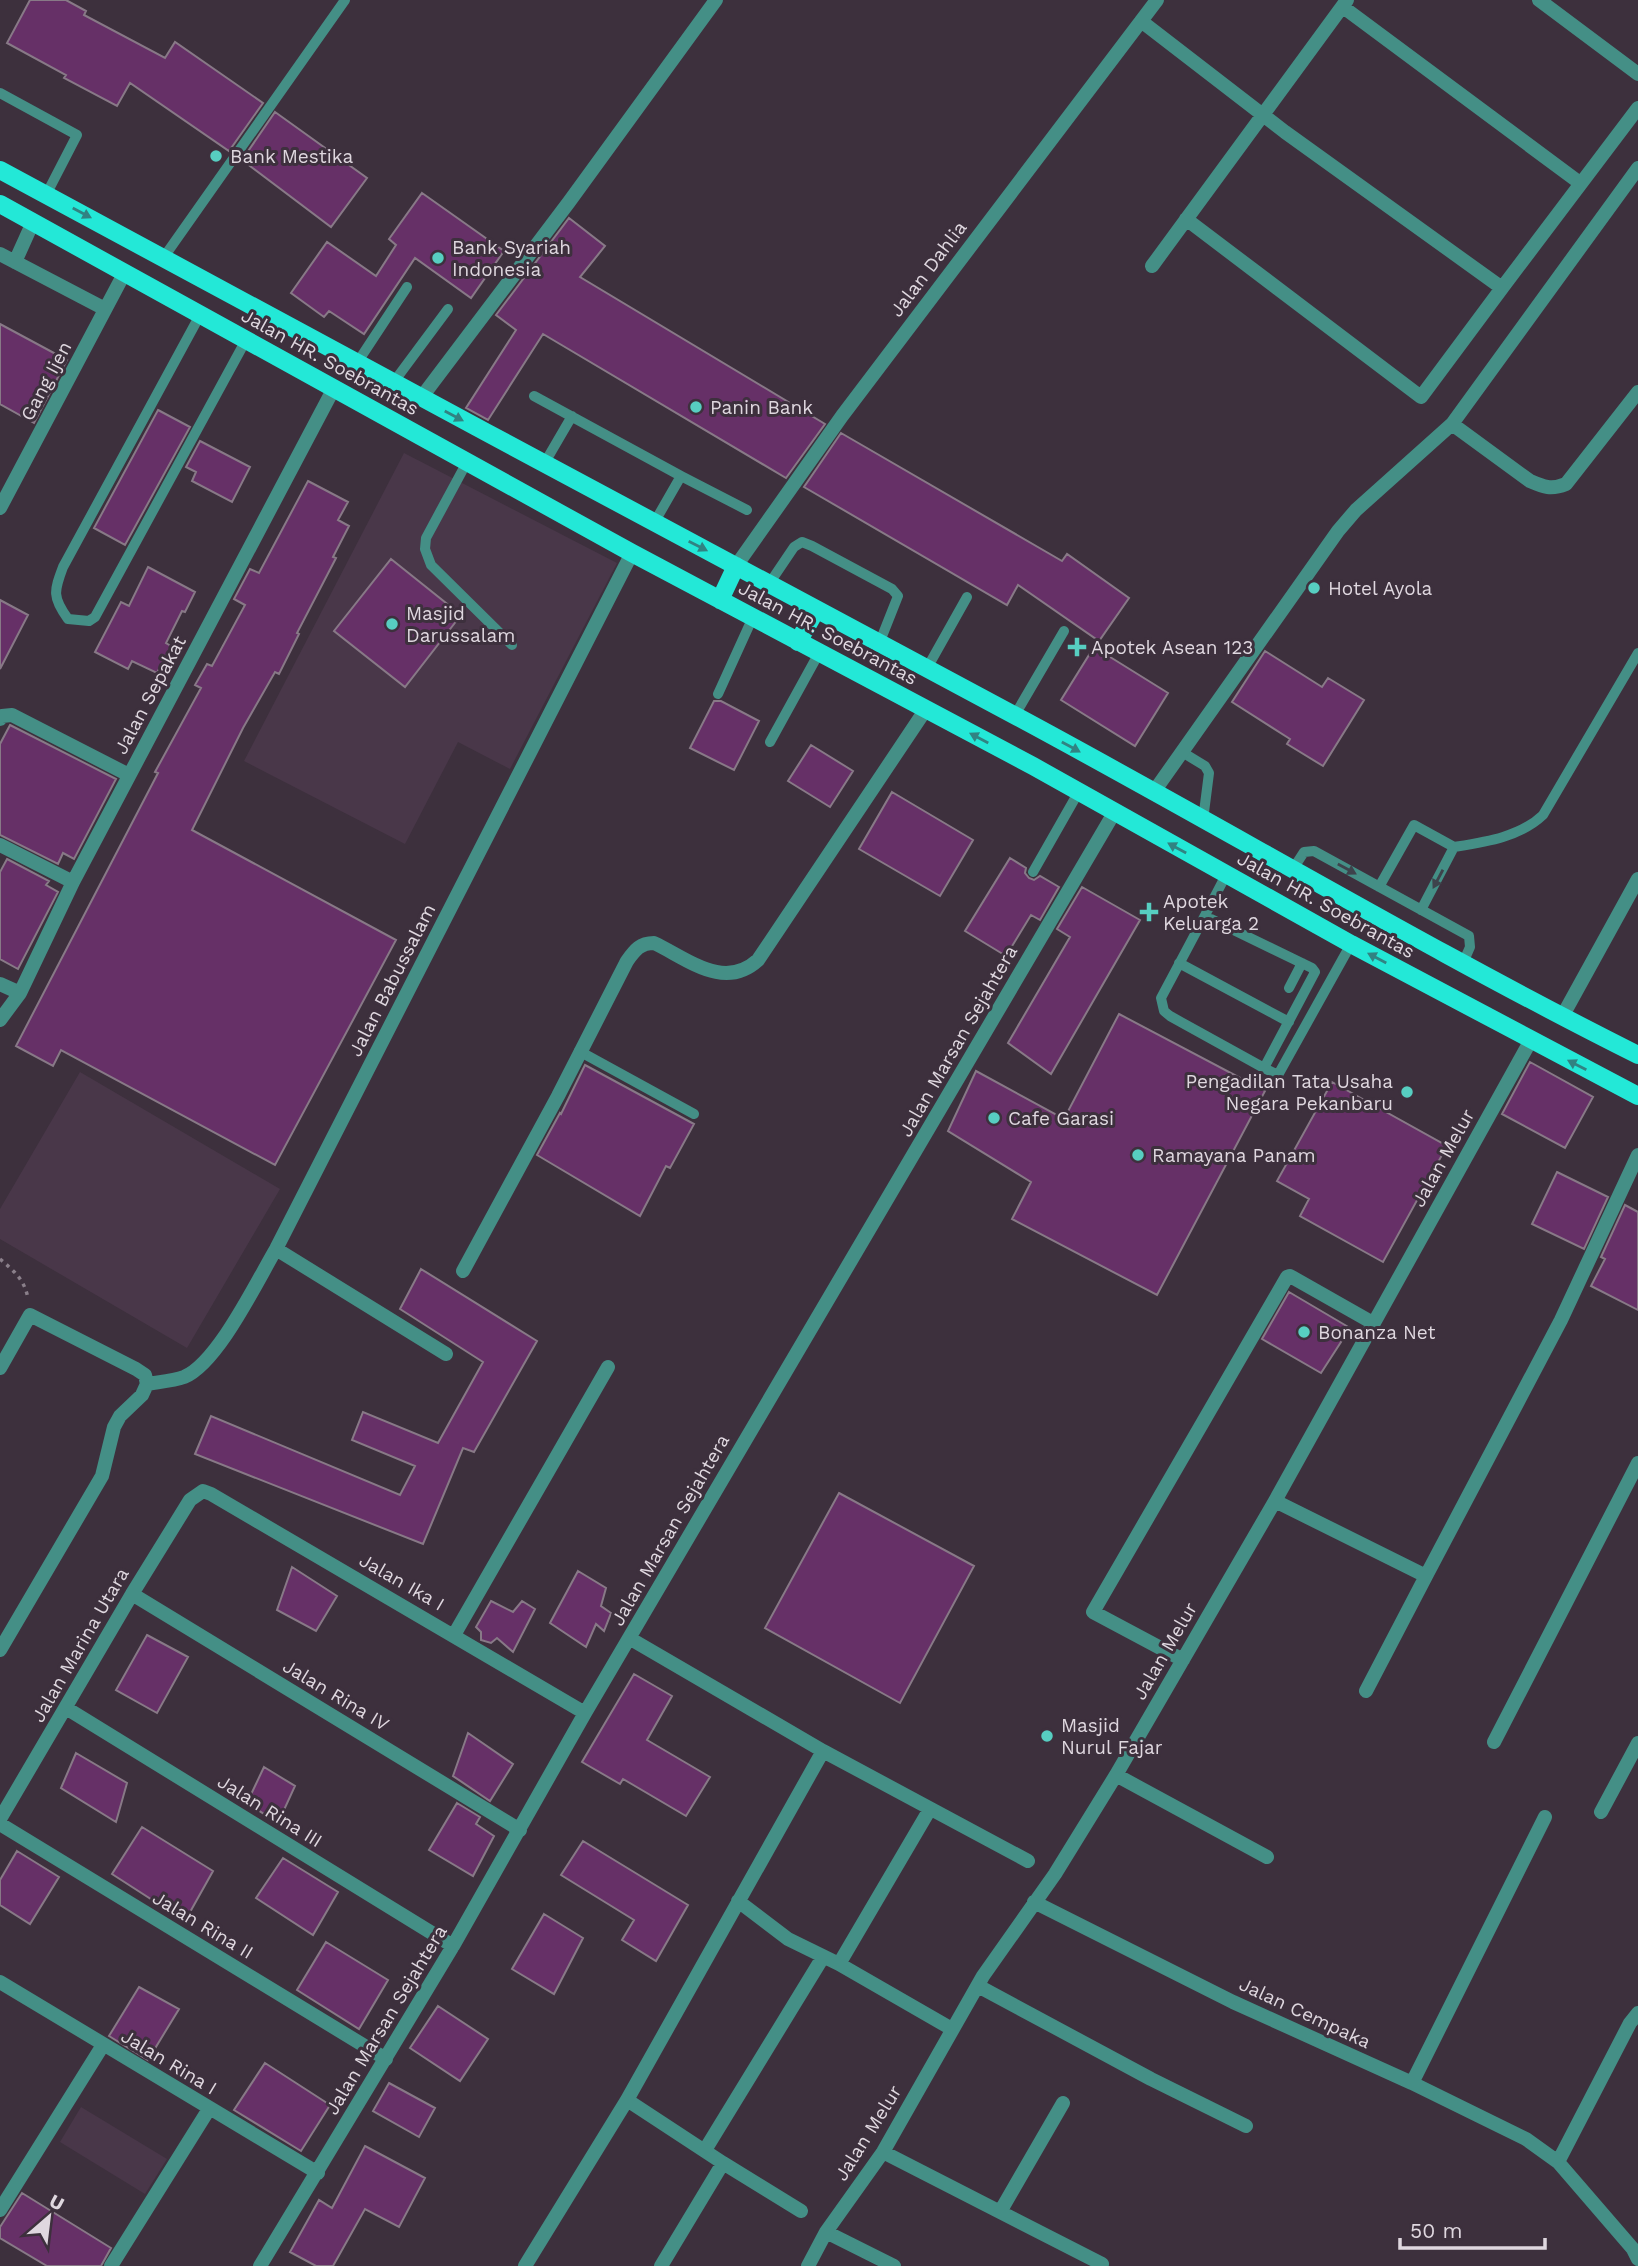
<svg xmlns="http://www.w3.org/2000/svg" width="1638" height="2266" viewBox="0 0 1638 2266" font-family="'Work Sans',sans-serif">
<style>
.built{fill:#493749}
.building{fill:#663067;stroke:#887987;stroke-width:2}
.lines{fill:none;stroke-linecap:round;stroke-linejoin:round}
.path{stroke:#8a7f8a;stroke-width:3.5;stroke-dasharray:3.5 5;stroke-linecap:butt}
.service{stroke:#448f86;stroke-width:10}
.minor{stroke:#448f86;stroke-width:14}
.primary{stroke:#23e8d7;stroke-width:18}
.oneway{fill:#318382}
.oneway2{fill:#3e434c}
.poi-dot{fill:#57cec1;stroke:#3d303d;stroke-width:2.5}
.labels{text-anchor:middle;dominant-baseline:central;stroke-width:6;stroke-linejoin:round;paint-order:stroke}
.poi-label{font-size:19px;fill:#dfd7df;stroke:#3d303d;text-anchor:start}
.street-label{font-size:19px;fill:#dfd7df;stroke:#3d303d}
</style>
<rect width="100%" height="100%" fill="#3d303d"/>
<path class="built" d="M404 453 617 563 510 769 458 742 405 844 244 761Z
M80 1072 280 1189 187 1348 0 1239V1209Z
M81 2107 167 2159 145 2194 60 2142Z"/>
<path class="building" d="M30 0H66L86 11 84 15 165 58 175 42 263 103 229 151 130 83 117 106 64 78 66 75 7 43Z
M275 112 367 178 331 227 242 160Z
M422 193 504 251 471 298 415 258 364 334 329 311 324 317 291 293 327 242 376 276 396 245 389 239Z
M569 218 605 246 580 277 825 424 786 478 543 334 488 420 466 408 516 330 496 315Z
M0 324 67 360 34 423 0 404Z
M158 410 190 427 125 545 94 528Z
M841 433 1062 561 1067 554 1129 598 1099 641 1018 585 1007 605 804 487Z
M200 441 250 467 232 502 192 481 196 472 186 467Z
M308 481 348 502 338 520 349 526 333 557 336 558 297 633 299 634 279 674 275 672 243 728 192 830 396 940 275 1165 61 1050 53 1066 16 1046 158 773 155 772 201 688 195 685 207 664 212 666 245 605 234 599 250 569 259 573Z
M391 559 461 615 405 687 334 631Z
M148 567 195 592 185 612 182 611 166 643 171 646 157 673 132 661 128 669 95 652 121 602 129 606Z
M0 600 28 615 0 669Z
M1094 647 1168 693 1135 746 1061 700Z
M1265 651 1322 687 1328 678 1364 700 1323 766 1287 744 1290 739 1232 702Z
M714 701H721L759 721 734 770 690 748Z
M10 725 116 779 74 859 63 853 58 864 0 835V744Z
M811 745 853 771 830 807 788 781Z
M892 792 973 840 940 896 859 849Z
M1010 858 1026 868 1025 873 1029 878 1034 880 1040 876 1059 887 1040 920 1031 915 1006 956 965 931Z
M7 859 49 881 46 885 58 892 18 969 0 959V872Z
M1082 887 1140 920 1051 1074 1008 1043 1070 937 1057 929Z
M1119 1014 1265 1091 1157 1295 1012 1219 1031 1182 948 1131 976 1071 1064 1119Z
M1530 1062 1593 1097 1565 1148 1502 1114Z
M585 1065 694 1124 670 1168 666 1166 640 1216 537 1155 560 1113 561 1114Z
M1332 1082 1447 1146 1383 1262 1300 1216 1309 1199 1277 1181Z
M1557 1172 1608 1197 1584 1249 1532 1224Z
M1625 1205 1638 1212V1310L1591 1286 1605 1259 1601 1257Z
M421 1269 537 1341 474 1452 463 1448 423 1544 195 1454 211 1416 400 1495 415 1466 352 1440 363 1412 438 1443 483 1362 400 1309Z
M1289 1292 1350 1328 1321 1373 1262 1339Z
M839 1493 974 1566 900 1703 765 1628Z
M292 1567 337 1596 316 1631 277 1610Z
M578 1571 606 1588 601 1606 611 1613 604 1631 596 1624 586 1647 550 1623Z
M491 1601 513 1612 522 1601 535 1609 513 1652 497 1638 491 1643 481 1640V1632L476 1627Z
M147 1635 188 1657 157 1713 116 1690Z
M634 1674 672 1696 647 1740 710 1777 686 1816 623 1779 620 1784 582 1762Z
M468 1733 513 1764 490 1801 453 1776Z
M76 1753 127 1783 116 1822 61 1788Z
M264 1767 295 1786 278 1823 247 1803Z
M457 1803 480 1817 476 1824 494 1836 473 1876 429 1850Z
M142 1827 213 1871 185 1921 112 1874Z
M583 1841 688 1905 656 1961 622 1940 634 1920 561 1875Z
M17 1851 59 1877 30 1924 0 1905V1880Z
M283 1858 338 1892 313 1935 256 1898Z
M544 1914 583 1938 554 1994 512 1969Z
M326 1942 388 1980 359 2029 297 1990Z
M139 1987 179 2009 148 2060 109 2036Z
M438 2006 488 2039 460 2081 410 2048Z
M265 2063 330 2105 301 2151 234 2110Z
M389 2083 435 2108 419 2137 373 2111Z
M365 2146 425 2178 399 2227 365 2209 333 2266H316L290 2252 319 2200 332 2208Z
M22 2193 111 2248 101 2266H47L0 2238V2227Z"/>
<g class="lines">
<path class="path" d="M0 1259C14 1271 25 1280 28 1299"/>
<path class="service" d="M0 93 77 135 46 195
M164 257 345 0
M200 315 63 567C54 591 52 597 68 619L89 621 95 617 246 340
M357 363 407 287
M393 383 448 309
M534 396 681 476 654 523
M467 462 426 538 425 549 431 565 512 645
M544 464 572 416
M681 476 747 510
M769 584 794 547 802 542 812 546 892 589 898 596 879 644
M926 670 967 597
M718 694 753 617
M1015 715 1064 631
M770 742 819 653
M1182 752 1205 766 1209 773 1203 820
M1293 869 1304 852 1314 851 1469 936 1470 947 1463 963
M1033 872 1078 793
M1379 887 1414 825 1454 847C1485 842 1520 837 1543 815L1638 653
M1421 910 1454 847
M1202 921 1226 875
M1179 963 1289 1022
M1289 988 1302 963
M579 1051 694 1114
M1264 1068 1315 972 1312 968 1211 919 1207 918 1202 921 1161 998 1164 1011 1170 1016 1264 1068 1278 1075 1351 944"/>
<path class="minor" d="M1539 0 1638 74
M1343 7 1580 183
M1141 21 1285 132 1502 288 1421 397 1186 219
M0 254 105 309
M15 262 33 222
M1152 266 1347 0
M1502 288 1638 108
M421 398 569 202 716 0
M1452 424 1530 481C1544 487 1551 490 1566 484L1638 392
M0 508 125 272
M736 566 842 416 1157 0
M0 719 2 716 12 715 129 775
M1153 793 1338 531 1356 510 1452 424 1638 168
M0 845 73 882
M0 984 20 993
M1562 1017 1638 879
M0 1020 20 993 73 882 334 388
M276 1249 446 1354
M463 1271 558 1096 627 961C635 950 640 943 654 943 688 959 724 991 758 960L926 709
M0 1368 30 1315 136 1369 145 1375 147 1384 142 1395 120 1416 114 1427 102 1476 0 1650
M147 1384C158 1382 173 1381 184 1377 218 1363 257 1281 276 1249L632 553
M1275 1501 1426 1576 1561 1320 1638 1155
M132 1594 520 1830
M454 1635 608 1367
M629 1638 823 1751 1028 1861
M1183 1660 1093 1612 1287 1277 1290 1276 1373 1323
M1366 1691 1426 1576
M66 1708 453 1946
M1494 1742 1638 1463
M1116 1775 1267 1857
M1601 1812 1638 1743
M0 1819 132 1594 190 1500 203 1491 211 1494 585 1713
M0 1824 386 2059
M738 1901 788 1939 839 1964 952 2029
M1034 1902 1233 2002 1412 2083 1526 2139 1558 2162
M839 1964 930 1809
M0 1982 318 2173
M978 1986 1151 2079 1246 2126
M1638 2013 1630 2023 1558 2162 1633 2249 1638 2259
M1412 2083 1545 1817
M627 2100 723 2163 661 2266
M705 2150 823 1957
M883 2152 1102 2264
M723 2163 801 2211
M0 2210 103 2045
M1000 2212 1063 2103
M826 2232 894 2266
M111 2266 209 2109
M260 2266 453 1946 585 1713 1114 813
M525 2266 627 2100 823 1751
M808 2266 826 2232 883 2152 983 1976 1055 1874 1116 1775 1275 1501 1531 1040"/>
<path class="primary" d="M0 170C337 353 676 534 1014 715 1223 827 1426 949 1638 1055
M0 204 632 553 1033 766 1351 944 1638 1096
M720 600 736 566
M798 642 816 610"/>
</g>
<defs><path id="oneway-solid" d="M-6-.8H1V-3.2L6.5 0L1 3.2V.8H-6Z" transform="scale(1.75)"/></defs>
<g class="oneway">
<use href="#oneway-solid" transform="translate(82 213) rotate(28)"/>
<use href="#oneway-solid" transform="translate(454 416) rotate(28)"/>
<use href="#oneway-solid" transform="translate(698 546) rotate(27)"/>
<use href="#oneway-solid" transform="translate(979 738) rotate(-152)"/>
<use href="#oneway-solid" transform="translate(1071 747) rotate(29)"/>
<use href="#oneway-solid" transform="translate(1177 848) rotate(-151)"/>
<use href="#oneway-solid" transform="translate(1377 958) rotate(-152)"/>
<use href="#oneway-solid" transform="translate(1577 1065) rotate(-153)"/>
</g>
<g class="oneway2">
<use href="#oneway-solid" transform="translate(1347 869) rotate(29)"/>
<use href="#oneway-solid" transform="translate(1438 879) rotate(118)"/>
</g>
<g class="poi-dot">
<circle cx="216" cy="156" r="7"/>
<circle cx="438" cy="258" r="7"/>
<circle cx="696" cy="407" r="7"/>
<circle cx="1314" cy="588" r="7"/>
<circle cx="392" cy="624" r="7"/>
<path d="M1073.5 636.5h7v7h7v7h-7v7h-7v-7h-7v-7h7z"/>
<path d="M1145.5 901.5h7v7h7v7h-7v7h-7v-7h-7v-7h7z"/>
<circle cx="1407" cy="1092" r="7"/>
<circle cx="994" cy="1118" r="7"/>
<circle cx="1138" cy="1155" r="7"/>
<circle cx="1304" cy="1332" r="7"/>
<circle cx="1047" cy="1736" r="7"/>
</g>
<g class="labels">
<g class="poi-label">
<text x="230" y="156">Bank Mestika</text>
<text x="452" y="247">Bank Syariah<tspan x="452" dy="22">Indonesia</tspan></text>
<text x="710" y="407">Panin Bank</text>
<text x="1328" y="588">Hotel Ayola</text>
<text x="406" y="613">Masjid<tspan x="406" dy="22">Darussalam</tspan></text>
<text x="1091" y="647">Apotek Asean 123</text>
<text x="1163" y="901">Apotek<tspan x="1163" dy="22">Keluarga 2</tspan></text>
<text x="1393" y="1081" text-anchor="end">Pengadilan Tata Usaha<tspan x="1393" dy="22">Negara Pekanbaru</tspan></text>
<text x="1008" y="1118">Cafe Garasi</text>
<text x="1152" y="1155">Ramayana Panam</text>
<text x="1318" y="1332">Bonanza Net</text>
<text x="1061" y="1725">Masjid<tspan x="1061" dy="22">Nurul Fajar</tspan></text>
</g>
<g class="street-label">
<text transform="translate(928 269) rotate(-53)">Jalan Dahlia</text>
<text transform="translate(330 362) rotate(29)">Jalan HR. Soebrantas</text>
<text transform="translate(46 381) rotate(-62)">Gang Ijen</text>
<text transform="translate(828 633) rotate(28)">Jalan HR. Soebrantas</text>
<text transform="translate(150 695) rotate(-62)">Jalan Sepakat</text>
<text transform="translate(1326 905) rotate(29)">Jalan HR. Soebrantas</text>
<text transform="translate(392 980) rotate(-63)">Jalan Babussalam</text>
<text transform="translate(958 1041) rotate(-60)">Jalan Marsan Sejahtera</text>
<text transform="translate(1443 1158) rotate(-61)">Jalan Melur</text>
<text transform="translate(670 1530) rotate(-60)">Jalan Marsan Sejahtera</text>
<text transform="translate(402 1582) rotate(30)">Jalan Ika I</text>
<text transform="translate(80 1645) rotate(-60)">Jalan Marina Utara</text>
<text transform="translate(1165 1651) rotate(-60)">Jalan Melur</text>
<text transform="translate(336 1695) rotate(31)">Jalan Rina IV</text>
<text transform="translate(270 1811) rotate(32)">Jalan Rina III</text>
<text transform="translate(203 1925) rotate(31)">Jalan Rina II</text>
<text transform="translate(1305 2013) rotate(25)">Jalan Cempaka</text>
<text transform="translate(386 2020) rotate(-59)">Jalan Marsan Sejahtera</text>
<text transform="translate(169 2062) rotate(31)">Jalan Rina I</text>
<text transform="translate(868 2133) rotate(-58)">Jalan Melur</text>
</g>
</g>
<g transform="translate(49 2217) rotate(28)" stroke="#3d303d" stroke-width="5" paint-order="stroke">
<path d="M0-5L12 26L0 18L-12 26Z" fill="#dfd7df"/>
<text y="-10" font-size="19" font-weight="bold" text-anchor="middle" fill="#dfd7df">U</text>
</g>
<path d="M1400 2238v10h145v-10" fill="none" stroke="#dfd7df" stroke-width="3.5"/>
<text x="1410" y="2238" font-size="21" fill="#dfd7df" stroke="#3d303d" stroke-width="5" paint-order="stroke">50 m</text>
</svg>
